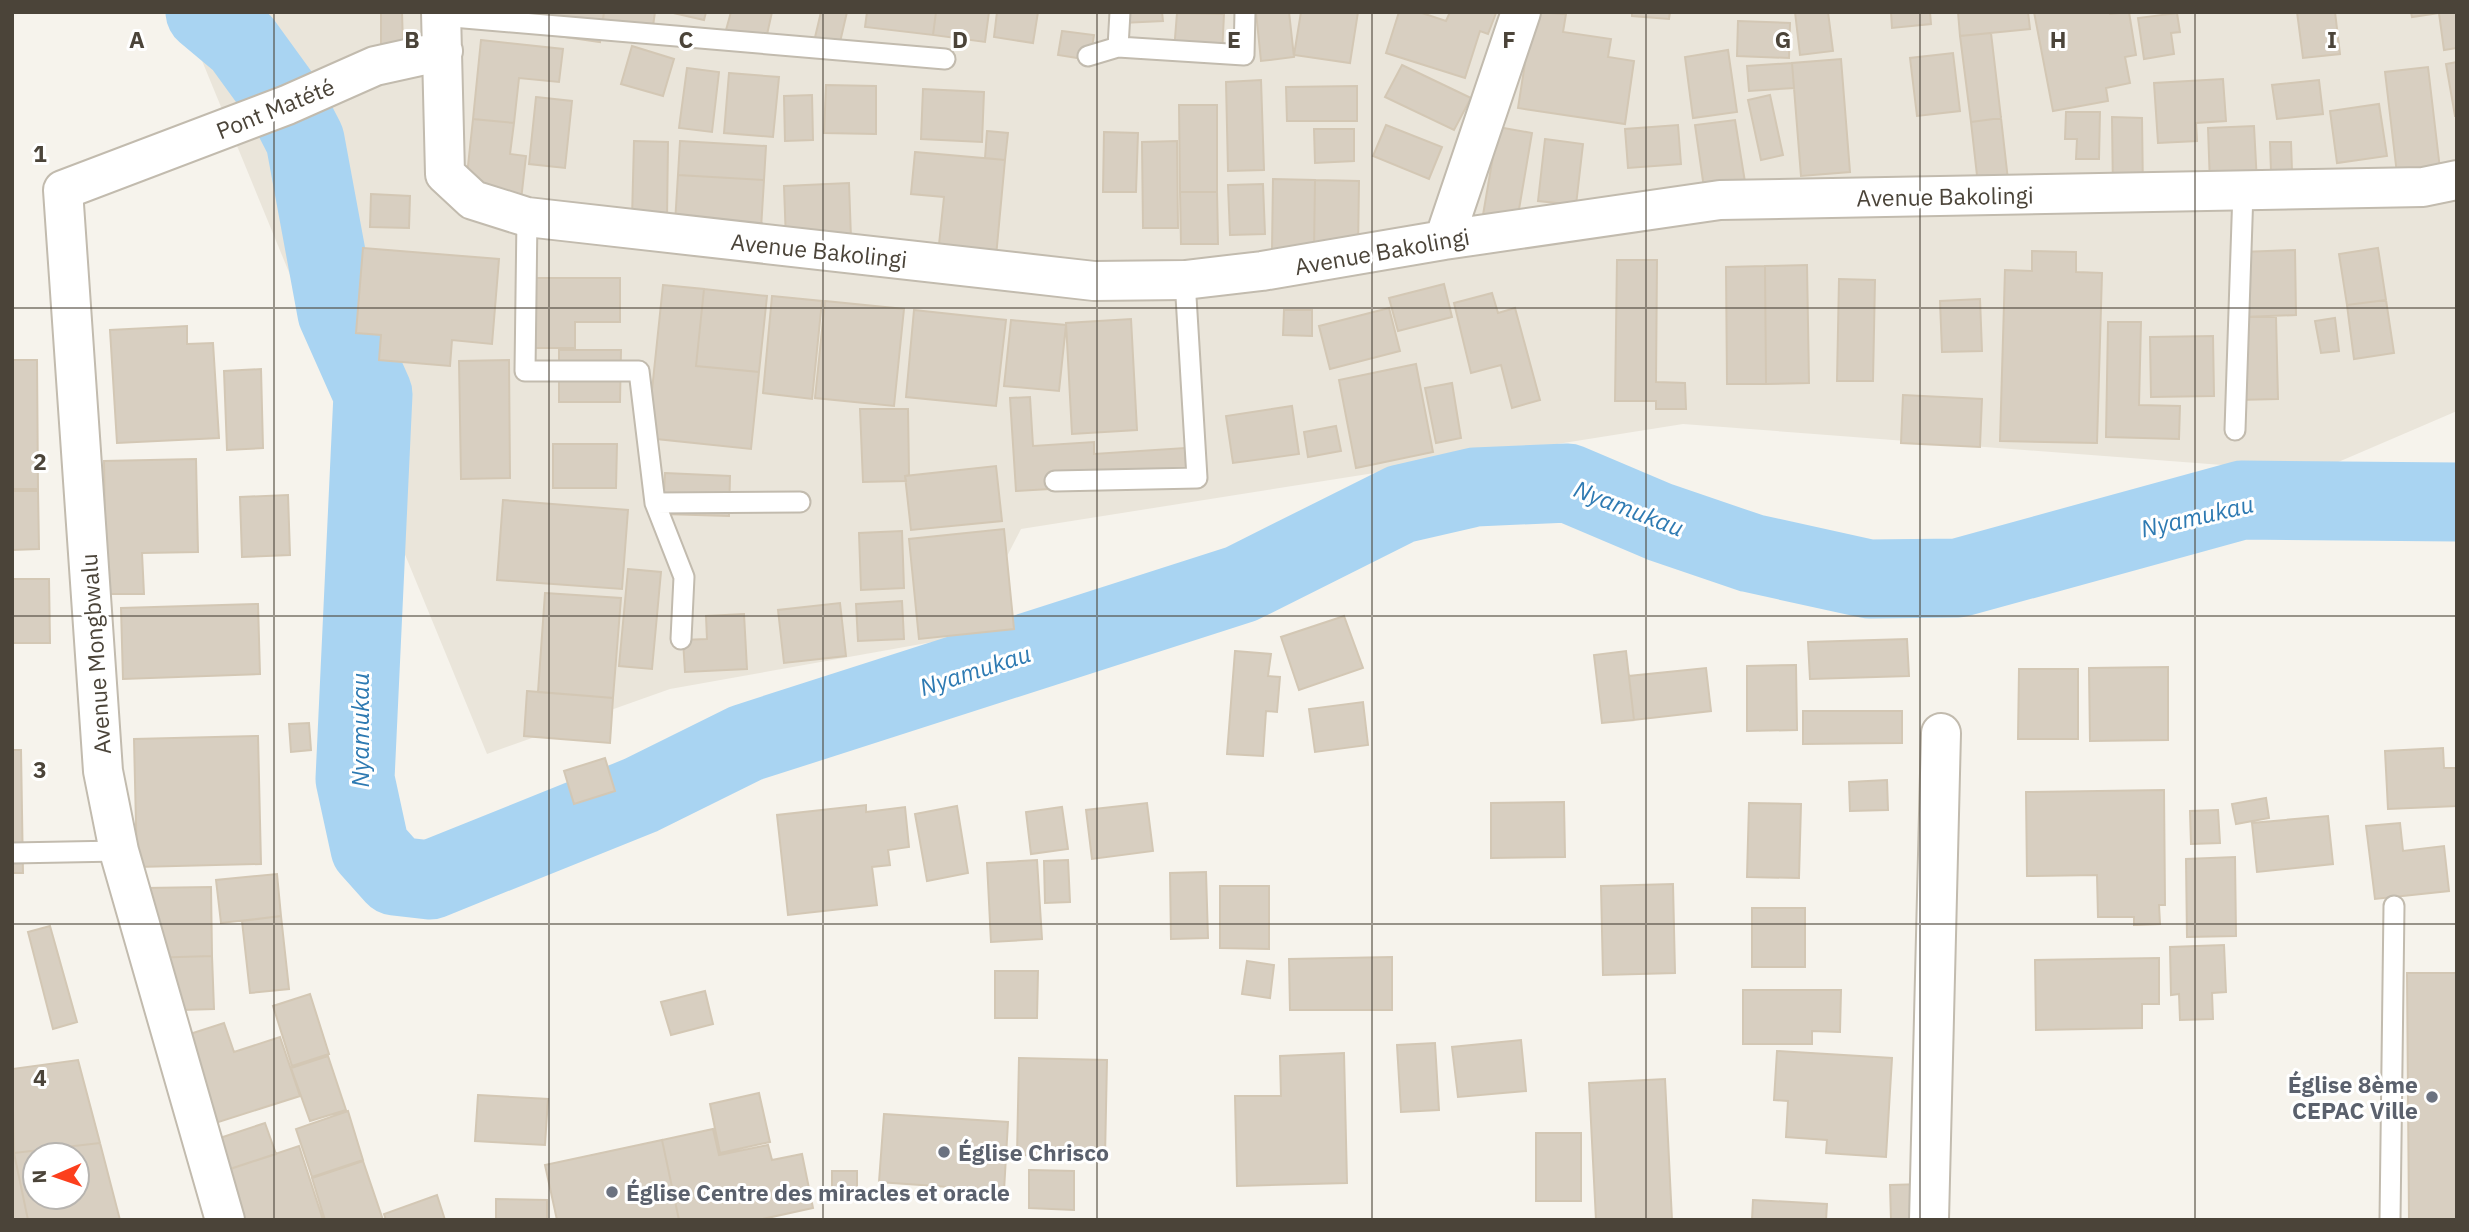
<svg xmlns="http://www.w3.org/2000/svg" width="2469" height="1232" viewBox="0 0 2469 1232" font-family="'IBM Plex Sans',sans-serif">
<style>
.residential{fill:#eae5da}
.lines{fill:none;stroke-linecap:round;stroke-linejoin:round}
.river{stroke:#a9d4f2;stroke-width:79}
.building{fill:#d8cfc1;stroke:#d3c7b4;stroke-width:2;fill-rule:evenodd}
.lane-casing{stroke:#c2bbae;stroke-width:23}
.street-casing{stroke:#c2bbae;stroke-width:42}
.lane{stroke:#fff;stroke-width:19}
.street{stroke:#fff;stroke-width:38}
.grid{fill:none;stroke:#4b4439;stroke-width:2;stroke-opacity:0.55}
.worship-dot{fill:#6b7280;stroke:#fff;stroke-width:2.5}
.labels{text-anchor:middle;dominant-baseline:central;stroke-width:6;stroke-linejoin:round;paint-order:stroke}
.street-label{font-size:23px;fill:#4b4439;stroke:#fff}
.worship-label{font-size:23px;font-weight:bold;fill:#5b616d;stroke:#fff;text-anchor:start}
.water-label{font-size:24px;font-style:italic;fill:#2e7ab2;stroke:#fff}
.grid-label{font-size:23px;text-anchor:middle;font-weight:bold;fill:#4b4439;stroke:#fff;stroke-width:6;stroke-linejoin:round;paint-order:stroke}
</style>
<rect width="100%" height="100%" fill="#f6f3ec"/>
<path class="residential" d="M182 12H2457V411L2315 472 1683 424 1021 529 966 636 670 689 487 754Z"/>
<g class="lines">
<path class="river" d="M205 12 242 43 287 105 305 140 337 313 373 394 355 779 370 848 395 876 430 880 641 795 746 743 1241 584 1401 504 1475 487 1568 483 1660 522 1751 553 1869 579 1958 578 2242 500 2457 502"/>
</g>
<path class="building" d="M381 12H402L403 46 381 47Z
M483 12H604L600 42 481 25Z
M604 12H655L651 40 601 32Z
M669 12H706L704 20Z
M731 12H772L766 39 726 30Z
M821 12H847L837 55 812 50Z
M867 12H936L933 35 865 27Z
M936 12H989L985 42 933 35Z
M997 12H1038L1033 43 994 37Z
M1122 12H1162L1163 21 1122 23Z
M1256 12H1289L1294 57 1261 61Z
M1301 12H1358L1350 63 1294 55Z
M1399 12H1419L1446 21 1450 12 1496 13 1488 34 1480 31 1465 78 1386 53Z
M1533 12 1566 14 1563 32 1611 39 1608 57 1634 61 1625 124 1518 108Z
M1632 12H1670L1669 19 1632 16Z
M1795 12H1828L1833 51 1800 55Z
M1891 12H1930L1931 24 1892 28Z
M1958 12H2028L2030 29 1960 36Z
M2034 12H2109L2110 14 2129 12 2136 55 2125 57 2130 83 2106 88 2108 101 2053 111Z
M2297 12H2335L2340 54 2303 58Z
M2411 12H2457V48L2444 50 2439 13 2412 17Z
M1177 13 1224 14 1222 55 1174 51Z
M2177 13 2180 32 2171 33 2174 54 2144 59 2138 18Z
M1738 21 1790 23 1789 58 1737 56Z
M1062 31 1094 35 1090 60 1058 55Z
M1991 33 2001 118 1971 122 1960 36Z
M481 40 563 49 559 82 519 78 514 123 473 119Z
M632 46 674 59 663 96 621 84Z
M1728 50 1737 112 1693 118 1685 57Z
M1953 53 1960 111 1917 116 1910 58Z
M1841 59 1850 172 1801 176 1792 63Z
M2457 62V116H2455L2446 64Z
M1792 63 1794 88 1749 91 1747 66Z
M1402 65 1471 98 1454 130 1385 97Z
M2428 67 2440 169 2397 174 2385 72Z
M687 68 719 72 712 132 679 128Z
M729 73 779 77 773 137 724 133Z
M2223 79 2226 121 2196 123 2197 141 2158 143 2154 83Z
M1261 80 1264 170 1228 171 1226 82Z
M2319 80 2323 114 2277 119 2272 85Z
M826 85 876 86V134L824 133Z
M1357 86V121H1287L1286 87Z
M923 89 984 92 982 142 921 139Z
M812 95 813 140 785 141 784 96Z
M1770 95 1783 155 1761 160 1748 100Z
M536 97 572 101 565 168 529 164Z
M2379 104 2387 156 2337 163 2330 111Z
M1179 105H1217V192H1180Z
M2066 112H2100L2099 159H2076L2077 139H2065Z
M2112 117 2142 118 2143 193H2113Z
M2001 118 2009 189 1979 193 1971 122Z
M473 119 514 123 510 154 526 156 520 209 464 203Z
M1735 120 1745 182 1704 188 1695 125Z
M1386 125 1442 147 1429 179 1373 156Z
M1678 125 1681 164 1628 168 1625 129Z
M2254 126 2257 183 2210 184 2208 128Z
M1498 127 1532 133 1517 221 1483 215Z
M1314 129H1354V161L1315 163Z
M987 131 1008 133 1005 160 985 158Z
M1104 132 1138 133 1136 192H1103Z
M1545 139 1583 144 1576 205 1538 201Z
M634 141 668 142 667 220 632 219Z
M680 141 766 146 764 180 678 175Z
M1177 141 1178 228H1143L1142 142Z
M2270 142H2291L2292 171H2271Z
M915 152 1005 160 994 278 936 273 944 197 911 194Z
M678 175 764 180 760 245 674 239Z
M1273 179 1315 180 1314 251 1272 250Z
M1315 180 1359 181 1358 251H1314Z
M849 183 851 238 786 241 784 186Z
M1263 184 1265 234 1230 235 1228 185Z
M1180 192H1217L1218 244H1181Z
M371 194 410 196 409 228 370 227Z
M363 248 499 259 492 344 452 340 450 366 379 360 381 335 356 333Z
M2378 248 2386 300 2347 305 2339 254Z
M2295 250 2296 315 2243 317 2241 252Z
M2032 251 2076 252V272L2102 273 2097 443 2000 441 2005 270 2032 271Z
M1617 260H1657L1656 382 1685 383 1686 409H1656V401H1615Z
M1807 265 1809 383 1766 384 1765 266Z
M1765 266 1766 384H1727L1726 267Z
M529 278H620V322H575V348H528Z
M1839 279 1875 280 1873 381H1837Z
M1444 284 1452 317 1398 331 1389 298Z
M663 285 704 289 696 366 759 372 751 449 647 438Z
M704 289 767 296 759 372 696 366Z
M1492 293 1498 313 1515 308 1540 400 1512 408 1501 365 1471 373 1454 303Z
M772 296 822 301 812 399 763 393Z
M1980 299 1982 351 1942 352 1940 301Z
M2386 300 2394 353 2354 359 2347 305Z
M825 301 904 309 894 406 815 398Z
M1389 308 1400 351 1330 369 1319 326Z
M914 310 1006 320 996 406 906 397Z
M1284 310H1312V336L1283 335Z
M2235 317H2276L2278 399 2237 400Z
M2335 318 2339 351 2321 353 2315 321Z
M1131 319 1137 430 1072 434 1066 323Z
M1011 320 1066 325 1059 391 1004 386Z
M2108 322H2141L2139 405 2180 406 2179 439 2106 437Z
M187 326V344L213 343 219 438 117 443 110 330Z
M2213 336 2214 396 2151 397 2150 337Z
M559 350H621L620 402H559Z
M12 360H37L38 489H12Z
M509 360 510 478 461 479 459 361Z
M1416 364 1433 452 1356 468 1339 380Z
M261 369 263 448 227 450 224 371Z
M1452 383 1461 438 1436 443 1425 388Z
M1903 395 1982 399 1980 447 1901 443Z
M1030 397 1033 446 1094 442V454L1185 448 1187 481 1016 491 1010 398Z
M1292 406 1299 454 1233 463 1226 416Z
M860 409H908L909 475 905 476 906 481 863 482Z
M1336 426 1341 451 1308 457 1304 432Z
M553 444H617L616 488H553Z
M196 459 198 552 142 553 144 594H106L104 461Z
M996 466 1002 521 911 530 905 476Z
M665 473 730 476 729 516 663 514Z
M12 491H38L39 549 12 550Z
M288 495 290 555 242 557 240 497Z
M503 500 628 510 622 589 497 580Z
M1004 529 1014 629 919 639 909 539Z
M902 531 904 588 861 590 859 533Z
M628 569 661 572 652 669 619 666Z
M12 579H49L50 643H12Z
M545 593 621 598 613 698 538 692Z
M902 601 904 639 858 641 856 604Z
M840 603 846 656 784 663 778 610Z
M258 604 260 674 123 679 121 608Z
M744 614 747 669 685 672 683 640 707 639 706 616Z
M1344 616 1363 668 1299 690 1281 637Z
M1907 639 1909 676 1810 679 1808 642Z
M1235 651 1271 654 1268 676 1280 677 1277 712 1266 711 1263 756 1227 754Z
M1626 651 1634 720 1602 723 1594 655Z
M1796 665 1797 730 1747 731V666Z
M2168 667V740L2090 741 2089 668Z
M1706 668 1711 711 1634 720 1629 676Z
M2019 669H2078V739H2018Z
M527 691 613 698 610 743 524 736Z
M1363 702 1368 745 1315 752 1309 709Z
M1803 711H1902V743L1803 744Z
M309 723 311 750 291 752 289 724Z
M258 736 261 864 137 867 134 739Z
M2443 748 2444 768H2457V806L2388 809 2385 751Z
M12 750H21L23 873H12Z
M605 758 615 791 574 804 564 771Z
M1887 780 1888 810 1850 811 1849 782Z
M2164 790 2165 905H2159L2160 924 2134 925V917H2098L2097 875 2027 876 2026 792Z
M2266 798 2269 818 2236 824 2232 804Z
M1564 802 1565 857 1491 858V803Z
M1147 803 1153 851 1092 859 1086 810Z
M1749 803 1801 804 1799 878 1747 877Z
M866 805V812L905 807 909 847 888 850 890 865 872 867 877 905 788 915 777 815Z
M957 806 968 873 927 881 915 814Z
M1062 807 1068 849 1031 854 1026 812Z
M2218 810 2220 843 2191 844 2190 811Z
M2328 816 2333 864 2257 872 2252 823Z
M2400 823 2403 851 2444 846 2449 891 2375 899 2366 826Z
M2235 857 2236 936 2187 937 2186 859Z
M1037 860 1042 939 991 942 987 863Z
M1068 860 1070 902 1045 903 1044 861Z
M1206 872 1208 938 1171 939 1170 873Z
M277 874 281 916 221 923 216 880Z
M1673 884 1675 973 1603 975 1601 886Z
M1220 886H1269V949L1220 948Z
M211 887 212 956 147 958 145 888Z
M1752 908H1805V967H1752Z
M281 916 289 989 250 993 242 921Z
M50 926 77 1022 53 1029 28 932Z
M2224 945 2226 992 2212 993 2213 1019 2180 1020 2179 994 2171 995 2170 947Z
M212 956 214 1009 148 1011 147 958Z
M1392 957V1010H1290L1289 959Z
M2159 958V1004H2142V1028L2036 1030 2035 960Z
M1247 961 1274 965 1270 998 1242 994Z
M995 971H1038L1037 1018H995Z
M2407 973H2457V1220H2409Z
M1743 990H1841L1840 1032 1812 1031V1044H1743Z
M705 991 713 1024 671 1035 661 1002Z
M310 994 329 1054 292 1066 273 1006Z
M224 1023 234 1052 280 1037 300 1096 187 1132 159 1044Z
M1521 1040 1526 1091 1458 1097 1452 1047Z
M1435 1043 1439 1110 1401 1112 1397 1045Z
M1777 1051 1892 1058 1886 1157 1826 1153 1827 1140 1786 1137 1788 1101 1774 1100Z
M1344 1053 1347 1183 1237 1186 1235 1096H1281L1280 1056Z
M328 1056 346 1110 310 1121 291 1068Z
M1019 1058 1107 1060 1105 1157 1017 1155Z
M78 1060 100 1143 14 1153 12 1069Z
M1665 1079 1672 1220H1596L1589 1083Z
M759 1093 770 1142 720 1153 710 1104Z
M478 1095 548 1099 545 1145 475 1141Z
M348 1111 363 1160 312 1177 296 1129Z
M884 1114 1008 1122 1004 1191 879 1182Z
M265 1123 276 1154 221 1172 211 1141Z
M713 1129 719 1155 768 1145 772 1160 802 1154 813 1208 758 1220H679L662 1140Z
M1536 1133H1581V1201H1536Z
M662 1140 679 1220H557L545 1165Z
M100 1143 120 1220H28L14 1153ZM35 1155H77V1197H35Z
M299 1146 323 1220H236L221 1172Z
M12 1153H14L28 1220H12Z
M363 1161 383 1220H325L312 1178Z
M1029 1170 1074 1171V1210L1029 1208Z
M832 1171H857V1198H832Z
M1923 1184 1924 1220H1891L1890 1185Z
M437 1195 445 1220H386L384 1214Z
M496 1199 547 1200V1220H496Z
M1753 1200 1827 1204 1826 1220H1752Z"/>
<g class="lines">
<g class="lane-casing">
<path id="lane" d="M441 16 945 59
M1118 47 1120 12
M1088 56 1118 47 1244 55 1245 12
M527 217 525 371H639L655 503 684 577 681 639
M2235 430 2243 191
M1055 481 1197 478 1185 280
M655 503 800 502
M12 853 119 851
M2390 1220 2394 906"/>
</g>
<g class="street-casing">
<path id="street" d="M441 12 445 174 473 200 527 217 1094 281 1185 280 1262 271 1444 240 1720 200 2423 187 2457 180
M1444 240 1521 12
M225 1220 119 851 103 771 63 190 287 105 375 66 443 51
M1929 1220 1941 733"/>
</g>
<use href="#lane" class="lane"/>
<use href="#street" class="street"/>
</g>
<path class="grid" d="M274 12V1220M549 12V1220M823 12V1220M1097 12V1220M1372 12V1220M1646 12V1220M1920 12V1220M2195 12V1220M12 308H2457M12 616H2457M12 924H2457"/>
<g class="worship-dot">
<circle cx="2432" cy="1097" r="7"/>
<circle cx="944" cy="1152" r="7"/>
<circle cx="612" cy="1192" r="7"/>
</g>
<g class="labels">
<g class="street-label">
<text transform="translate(275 108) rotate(-22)">Pont Matété</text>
<text transform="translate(1945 196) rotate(-1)">Avenue Bakolingi</text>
<text transform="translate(819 250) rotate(6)">Avenue Bakolingi</text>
<text transform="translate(1382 251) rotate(-10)">Avenue Bakolingi</text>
<text transform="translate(95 654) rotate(-94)">Avenue Mongbwalu</text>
</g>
<g class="worship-label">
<text x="2418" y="1084" text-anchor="end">Église 8ème<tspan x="2418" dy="26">CEPAC Ville</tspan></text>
<text x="958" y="1152">Église Chrisco</text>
<text x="626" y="1192">Église Centre des miracles et oracle</text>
</g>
<g class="water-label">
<text transform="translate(1629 508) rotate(21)">Nyamukau</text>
<text transform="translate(2197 516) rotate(-13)">Nyamukau</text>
<text transform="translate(975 670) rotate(-18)">Nyamukau</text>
<text transform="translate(360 730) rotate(-90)">Nyamukau</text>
</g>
</g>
<g class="grid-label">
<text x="137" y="48">A</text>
<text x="412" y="48">B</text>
<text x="686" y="48">C</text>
<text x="960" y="48">D</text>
<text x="1234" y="48">E</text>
<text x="1509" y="48">F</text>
<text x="1783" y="48">G</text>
<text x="2058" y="48">H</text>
<text x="2332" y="48">I</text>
<text x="40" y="162">1</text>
<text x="40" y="470">2</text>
<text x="40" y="778">3</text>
<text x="40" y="1086">4</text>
</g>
<rect width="2469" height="1232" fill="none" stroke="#4b4439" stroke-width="28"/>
<g transform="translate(56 1176) rotate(268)"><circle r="33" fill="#ffffff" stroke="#b7b4b0" stroke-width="2"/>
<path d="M0-5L12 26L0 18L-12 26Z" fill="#fc3f1d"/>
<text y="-10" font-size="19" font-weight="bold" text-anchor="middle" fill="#4b4439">N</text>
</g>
</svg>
